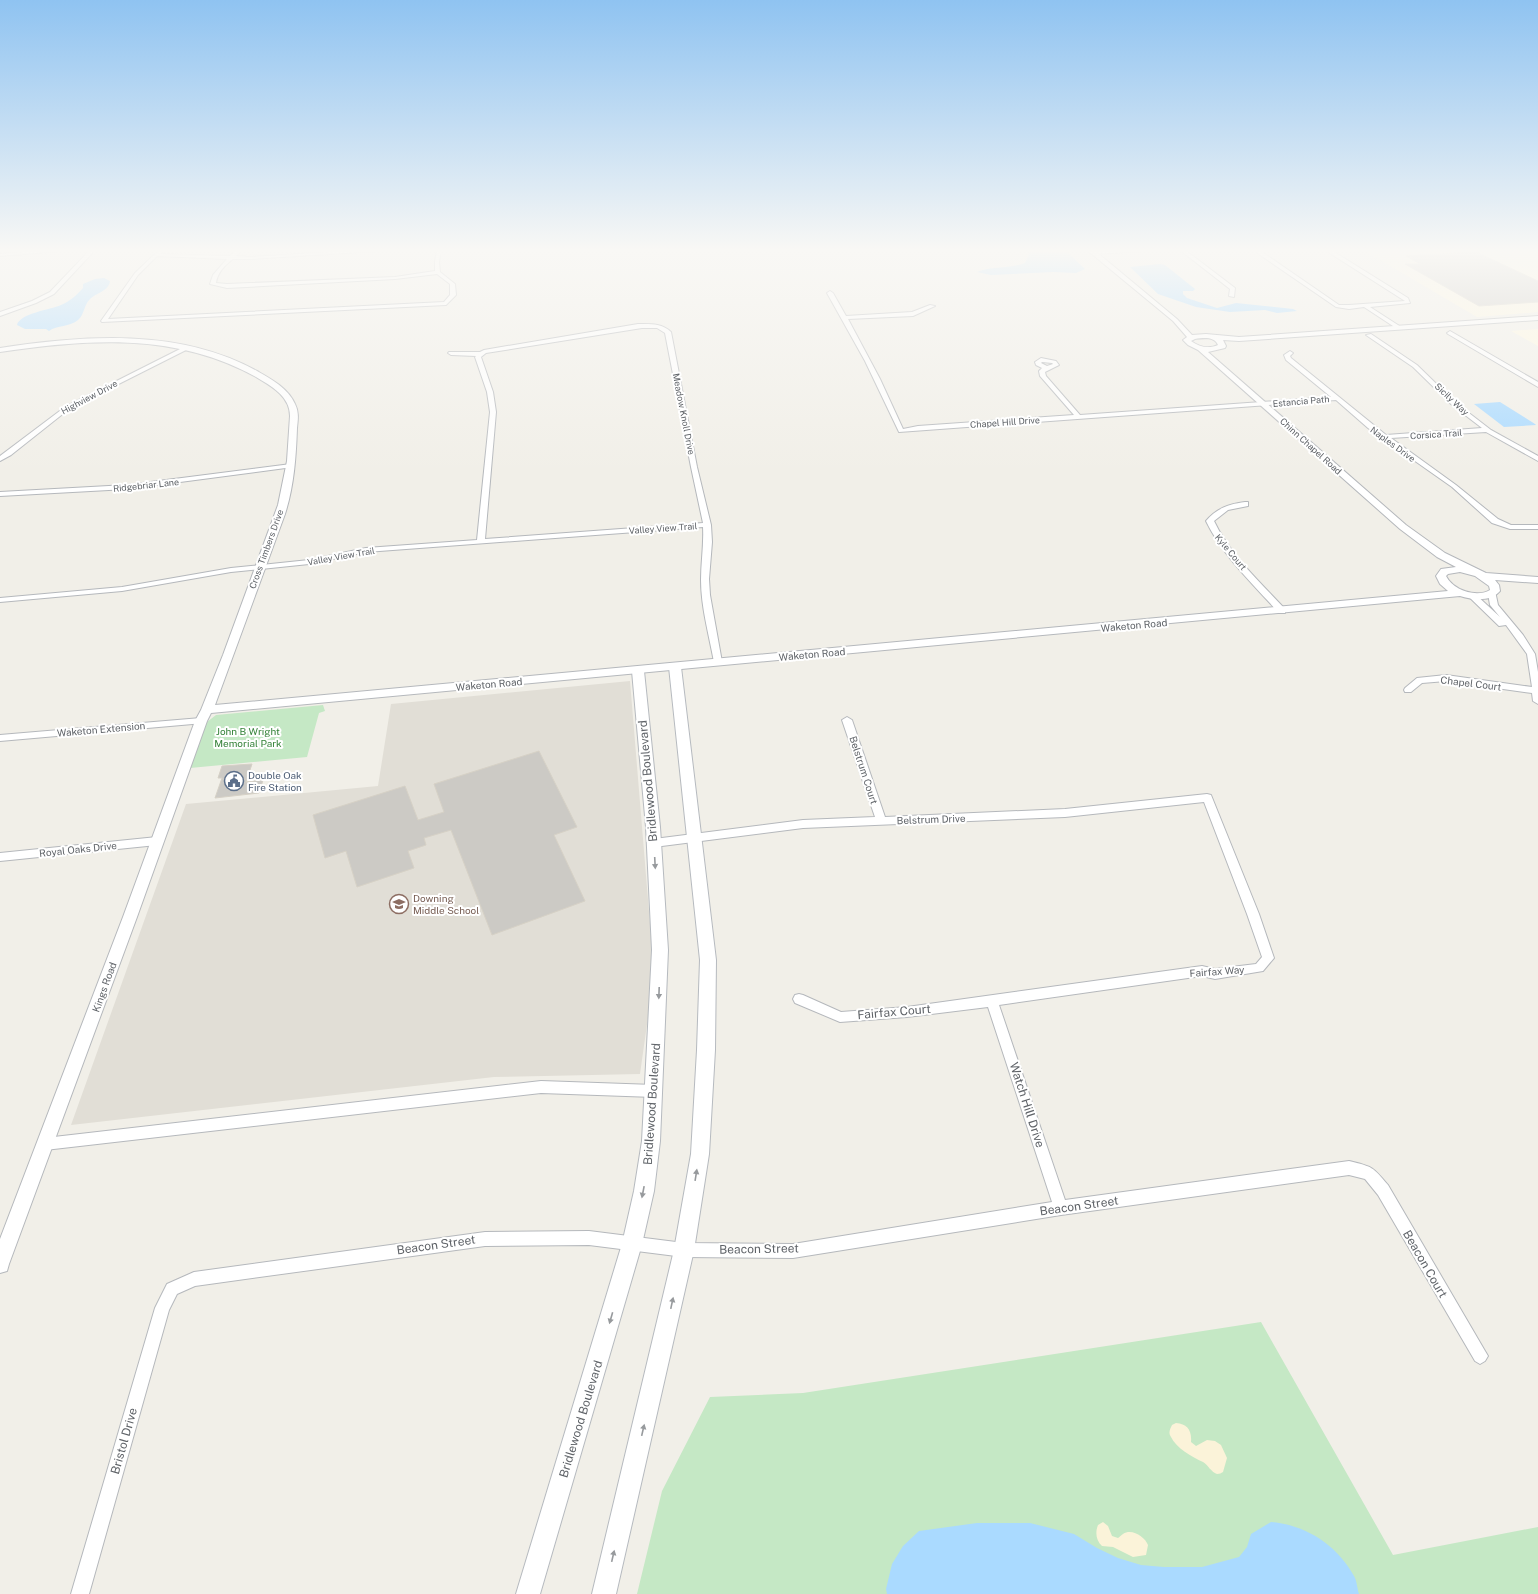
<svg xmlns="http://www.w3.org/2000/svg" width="1538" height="1594" viewBox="0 0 1538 1594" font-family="'Public Sans',sans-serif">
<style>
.commercial{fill:#fef7e0}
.education{fill:#e1ded6}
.green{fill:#c5e8c5}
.sand{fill:#fbf3d9}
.water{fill:#aadaff}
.building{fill:#cccac5;stroke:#d6d1c6}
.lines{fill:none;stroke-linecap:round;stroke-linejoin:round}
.minor-casing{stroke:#b5b8bc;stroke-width:2}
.tertiary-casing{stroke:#b5b8bc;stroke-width:2}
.secondary-casing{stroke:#b6babf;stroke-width:2}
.minor{fill:#fff;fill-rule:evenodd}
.tertiary{fill:#fff;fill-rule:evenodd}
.secondary{fill:#fff;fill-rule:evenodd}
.oneway{fill:#979a9d}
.labels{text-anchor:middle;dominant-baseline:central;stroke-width:4;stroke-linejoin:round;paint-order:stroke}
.far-street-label{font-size:9px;fill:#5f6368;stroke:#fff}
.street-label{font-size:10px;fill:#5f6368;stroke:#fff}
.park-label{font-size:10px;fill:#348238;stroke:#fff}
.service-label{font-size:10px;fill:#4e5e75;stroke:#fff;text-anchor:start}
.education-label{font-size:10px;fill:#785e54;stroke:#fff;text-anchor:start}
.near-street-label{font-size:12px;fill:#5f6368;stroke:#fff}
</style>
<rect width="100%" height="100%" fill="#f1efe8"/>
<path class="commercial" d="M1363 250H1538V312L1477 317Z
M1538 329V346L1511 331 1522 330Z"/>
<path class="education" d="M630 681 651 936V996L640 1074 494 1077 71 1125 186 804 378 786 391 704Z"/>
<path class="green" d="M323 705 325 711 319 713 307 757 190 768 207 722 216 715Z
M1261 1322 1393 1555 1538 1527V1594H637L662 1491 710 1397 803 1393Z"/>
<path class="sand" d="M1176 1423C1187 1424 1192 1430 1191 1442L1196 1446 1207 1440 1215 1441 1221 1445 1227 1458 1223 1472C1221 1473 1220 1474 1217 1474 1211 1472 1208 1465 1203 1462 1192 1457 1176 1448 1171 1437 1168 1433 1170 1429 1172 1425Z
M1103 1522 1108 1526 1112 1536 1118 1538C1120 1537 1121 1535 1123 1534 1132 1528 1145 1537 1148 1545L1146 1555 1133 1557 1113 1547 1102 1546C1096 1541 1095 1532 1098 1525Z"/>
<path class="water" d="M1031 250H1065L1085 269 1076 273 1053 272 991 275 977 272C993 266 1009 269 1025 263Z
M1160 264 1165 265 1195 289 1193 291H1183V294L1187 298 1217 308 1236 303 1293 309 1297 311 1277 313 1265 310 1230 312 1196 307 1158 294 1130 267Z
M104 278 110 281C109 291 96 293 90 299 83 306 85 314 78 320 70 327 57 325 49 331L46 329H25L17 325C20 313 50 310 61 305 70 301 77 295 83 288V284L95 279Z
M1500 402 1535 424 1536 425 1504 427 1474 404Z
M1271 1522C1306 1525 1337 1545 1354 1576 1357 1581 1357 1588 1359 1594H887L886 1589 892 1564 903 1546 919 1531 977 1523H1030L1074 1534 1097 1548 1118 1558 1141 1565 1164 1567H1202L1239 1557 1247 1547 1251 1534Z"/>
<path class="building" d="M1476 252 1538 281V302L1479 306 1405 264H1420L1406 256Z
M539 751 577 827 554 835 585 901 492 935 451 830 424 838 426 845 408 851 414 868 357 887 346 851 325 858 313 815 405 786 418 820 444 812 434 784Z
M252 764 246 782 263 780 259 793 215 798 222 778H218L222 766Z"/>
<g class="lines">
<g class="minor-casing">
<path id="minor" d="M47 250H73L0 256V254Z
M90 250H95L54 294 36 303 0 316V312L32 301 50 292Z
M159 250 163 251 160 254 230 256 237 250H242L236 256 250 257 362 250H394L250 259H233C225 265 217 273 216 283L227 284 395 277 435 271V262L437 250H441L439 262 440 272 455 284 456 295 446 305 102 322 101 321 135 273ZM157 256 227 259 213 275 210 284 227 288 395 279 437 274 450 284V295L444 302 108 319 138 275Z
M1124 250H1165L1093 254 1091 253 1093 252Z
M1180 250H1185L1235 288 1234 297 1229 296 1230 289Z
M1253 250H1259L1339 305H1349L1405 301 1325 250H1331L1408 298 1410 303 1370 307 1401 327 1396 328 1364 307 1349 309 1336 307Z
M830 291 833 293 846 316 912 312 930 305 935 306 913 316 848 319 880 379 903 429 918 426 1074 415 1040 376 1039 371 1042 368 1036 365 1035 362 1041 358 1056 361 1059 365 1045 372 1046 376 1080 415 1331 397 1286 360 1284 355 1290 351 1293 353 1290 356 1291 358 1386 435 1482 428 1452 405 1413 367 1366 335 1371 334 1417 365 1456 403 1491 430 1538 456V461L1486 432 1391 438 1456 485 1498 519 1511 525H1538V529H1510L1492 523 1452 487 1368 428 1336 400 899 432 865 361 827 293ZM1042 362 1052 363 1053 364 1047 366 1041 363Z
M638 324C650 324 662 323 671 332L697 467 711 525 712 542 709 579 710 595 722 662 721 664H715L714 662C709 635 701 607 701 580 701 562 704 545 703 527L366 552 309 564 231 572 122 591 0 602V598L122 587 231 568 309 560 366 548 477 540 490 412 487 392 475 357 476 356 451 355 448 353 449 352H480L484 350ZM642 328H657L665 333 691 467 703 523 485 539 496 412 493 392 481 357 486 353Z
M1450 331 1538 382V387L1448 334 1447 333Z
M186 346 189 348 188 349 69 409 11 455 0 461V456L65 407Z
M291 464 294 466 293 467 127 489 0 496V492L127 485Z
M1245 502H1248V506L1228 510 1214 521C1230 555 1260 582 1285 609V613H1279C1253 584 1223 556 1206 521 1217 508 1229 504 1245 502Z
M1489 591H1495L1498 605 1523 635 1535 654 1538 672V704L1533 701 1532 693 1446 681 1422 683 1411 692H1405L1404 690 1405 688 1417 678 1446 675 1532 687 1527 654 1506 625 1499 626 1467 595 1468 593H1474L1500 617 1490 605 1488 593Z
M847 717 852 720 885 817 1065 809 1207 794 1211 795 1259 914 1274 958 1263 971 1215 979 1202 976 999 1005 1065 1200 1349 1161C1373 1167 1372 1166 1388 1185L1485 1351 1488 1356 1485 1361 1480 1364 1475 1361 1378 1195 1365 1179 1349 1175 1061 1215 793 1258 684 1257 589 1245 485 1246 195 1286 177 1294 169 1310 89 1594H71L155 1308 167 1284 194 1272 485 1232 589 1231 684 1243 793 1244 1052 1202 988 1007 907 1017 840 1022 795 1003 793 999 795 995 799 994 803 995 841 1012 907 1007 1202 966 1215 969 1256 964 1262 957 1247 914 1204 802 1065 817 803 828 654 847 650 846 649 843 650 840 654 839 803 820 875 817 842 720Z
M201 718 206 721 204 723 0 741V735Z
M157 837 161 838 162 841 161 844 157 845 0 861V853Z
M541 1081 654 1085 659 1087 660 1091 659 1095 654 1097 541 1093 45 1150 40 1148 38 1144 40 1140 45 1138Z"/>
</g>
<g class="tertiary-casing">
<path id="tertiary" d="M1087 250H1094L1177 319 1192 335 1206 334 1239 337 1538 316V320L1239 341 1223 340 1226 346 1225 348 1208 352 1406 525 1445 553 1486 573 1538 577V583L1495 580 1499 585 1500 591C1491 602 1473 600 1460 596L211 713 207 721 137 917 9 1264 7 1271 0 1273V1239L123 917 195 721 201 710 223 655 278 505 287 461 290 416C290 396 271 386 256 377 175 332 88 339 0 352V348C85 335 179 328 257 371 271 379 288 388 295 404 299 412 298 419 297 428 296 457 294 486 285 514L215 705 1448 591 1440 584 1436 576 1441 569 1456 567 1437 557 1400 529 1198 350 1188 345 1183 340 1187 337 1173 321ZM1195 339C1203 338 1214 336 1218 345 1209 349 1199 347 1191 341ZM1460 572 1475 576 1489 586 1490 590C1476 598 1453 590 1446 576L1448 574Z"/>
</g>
<g class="secondary-casing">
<path id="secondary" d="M675 663 679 664 681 667 716 960 715 1050 709 1154 694 1250 616 1594H592L674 1250 691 1154 697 1050 700 960 669 667 671 664Z
M638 667 642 668 644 671 660 827 668 950 660 1141 654 1191 642 1244 540 1594H516L622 1244 634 1191 642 1141 652 950 646 827 632 671 634 668Z"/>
</g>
<use href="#minor" class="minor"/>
<use href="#tertiary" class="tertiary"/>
<use href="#secondary" class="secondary"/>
</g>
<defs><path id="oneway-solid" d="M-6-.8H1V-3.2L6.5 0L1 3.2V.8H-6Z"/></defs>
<g class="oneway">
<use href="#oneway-solid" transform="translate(655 863) rotate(87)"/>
<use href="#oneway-solid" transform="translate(659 993) rotate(92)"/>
<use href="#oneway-solid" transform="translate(696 1175) rotate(-81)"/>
<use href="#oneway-solid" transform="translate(643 1192) rotate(101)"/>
<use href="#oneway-solid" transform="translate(672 1303) rotate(-78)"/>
<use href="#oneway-solid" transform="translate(611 1318) rotate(106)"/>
<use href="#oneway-solid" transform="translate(643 1430) rotate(-77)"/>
<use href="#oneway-solid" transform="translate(613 1556) rotate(-77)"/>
</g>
<linearGradient id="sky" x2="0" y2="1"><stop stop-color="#8fc3f1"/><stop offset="0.53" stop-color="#f9f8f5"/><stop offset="1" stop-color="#f9f8f5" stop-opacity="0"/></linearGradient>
<rect width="1538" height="473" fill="url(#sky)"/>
<defs>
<g id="civic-ring" transform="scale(1)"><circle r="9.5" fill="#fff" stroke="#5c6f8a" stroke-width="1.5"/><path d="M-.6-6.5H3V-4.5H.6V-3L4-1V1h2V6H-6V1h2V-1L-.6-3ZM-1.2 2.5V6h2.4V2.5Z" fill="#5c6f8a"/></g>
<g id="school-ring" transform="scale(1)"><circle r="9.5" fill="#fff" stroke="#8d6e63" stroke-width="1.5"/><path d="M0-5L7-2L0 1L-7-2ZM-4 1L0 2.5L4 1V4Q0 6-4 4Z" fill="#8d6e63"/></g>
</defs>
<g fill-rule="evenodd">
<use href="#civic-ring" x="234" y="781"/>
<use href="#school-ring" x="399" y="904"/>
</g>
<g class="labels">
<g class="far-street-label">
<text transform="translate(89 397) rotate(-28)">Highview Drive</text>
<text transform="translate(1452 399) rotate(43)">Sicily Way</text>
<text transform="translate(1301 401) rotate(-5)">Estancia Path</text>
<text transform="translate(684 414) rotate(79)">Meadow Knoll Drive</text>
<text transform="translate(1005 422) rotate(-4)">Chapel Hill Drive</text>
<text transform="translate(1436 434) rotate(-4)">Corsica Trail</text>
<text transform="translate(1393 444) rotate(36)">Naples Drive</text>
<text transform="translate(1311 446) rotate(42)">Chinn Chapel Road</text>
<text transform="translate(146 485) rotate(-6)">Ridgebriar Lane</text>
<text transform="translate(663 528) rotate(-4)">Valley View Trail</text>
<text transform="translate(266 549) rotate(-70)">Cross Timbers Drive</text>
<text transform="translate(1231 552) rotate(50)">Kyle Court</text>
<text transform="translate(341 556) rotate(-10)">Valley View Trail</text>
</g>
<g class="street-label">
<text transform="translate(1134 625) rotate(-5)">Waketon Road</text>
<text transform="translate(812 654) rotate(-5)">Waketon Road</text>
<text transform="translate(1471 683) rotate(7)">Chapel Court</text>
<text transform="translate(489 684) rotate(-5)">Waketon Road</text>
<text transform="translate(101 729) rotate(-5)">Waketon Extension</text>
<text transform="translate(864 770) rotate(72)">Belstrum Court</text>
<text transform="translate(931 819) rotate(-2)">Belstrum Drive</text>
<text transform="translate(78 849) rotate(-6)">Royal Oaks Drive</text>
<text transform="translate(1217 971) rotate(-4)">Fairfax Way</text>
<text transform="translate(104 987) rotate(-70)">Kings Road</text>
</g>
<g class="park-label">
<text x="248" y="731">John B Wright<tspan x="248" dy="12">Memorial Park</tspan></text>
</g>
<g class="service-label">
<text x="248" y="775">Double Oak<tspan x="248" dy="12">Fire Station</tspan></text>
</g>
<g class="education-label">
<text x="413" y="898">Downing<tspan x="413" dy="12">Middle School</tspan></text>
</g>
<g class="near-street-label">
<text transform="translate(648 781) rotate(-95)">Bridlewood Boulevard</text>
<text transform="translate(894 1012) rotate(-5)">Fairfax Court</text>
<text transform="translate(652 1104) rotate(-86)">Bridlewood Boulevard</text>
<text transform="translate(1027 1105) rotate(72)">Watch Hill Drive</text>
<text transform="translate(1079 1206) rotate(-8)">Beacon Street</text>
<text transform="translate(436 1245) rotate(-8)">Beacon Street</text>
<text transform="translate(759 1249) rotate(-1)">Beacon Street</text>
<text transform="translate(1425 1264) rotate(60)">Beacon Court</text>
<text transform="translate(581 1419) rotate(-73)">Bridlewood Boulevard</text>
<text transform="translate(124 1441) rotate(-74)">Bristol Drive</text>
</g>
</g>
</svg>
